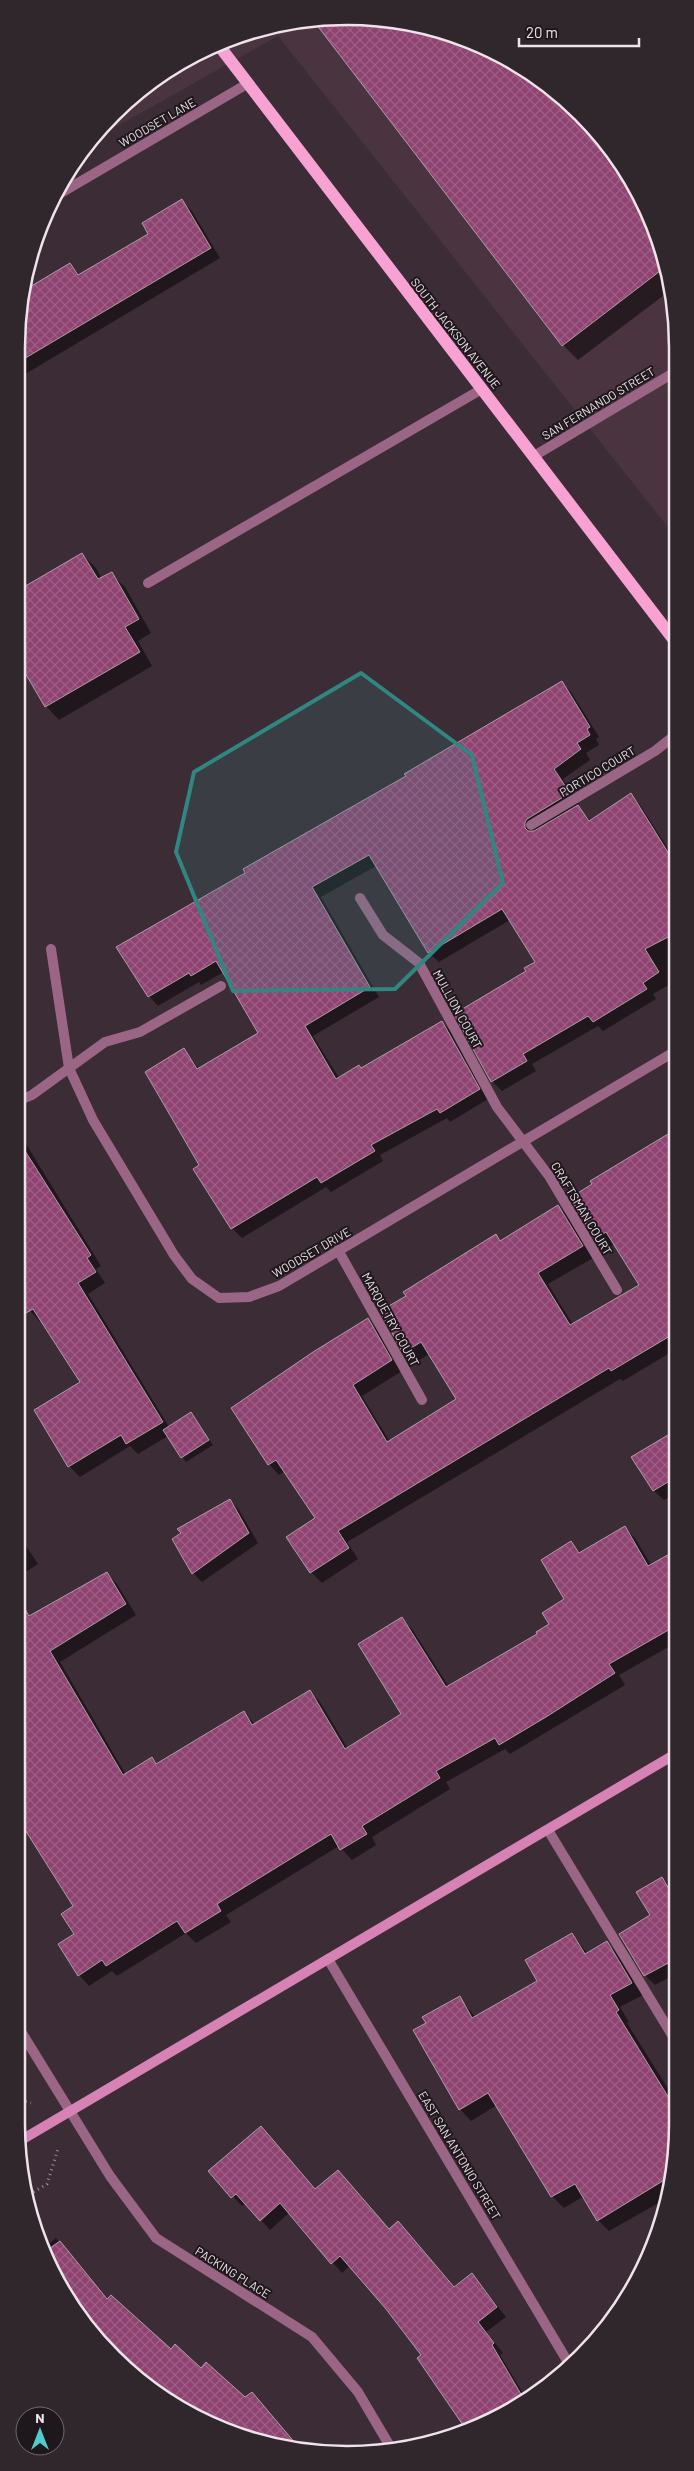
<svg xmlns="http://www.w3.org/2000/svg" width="694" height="2471" viewBox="0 0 694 2471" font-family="Barlow,sans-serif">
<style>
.built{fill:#4a3440}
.shadow{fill:#0007}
.building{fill:url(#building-cross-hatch);stroke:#ae9ba5}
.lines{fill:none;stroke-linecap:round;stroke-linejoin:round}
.path{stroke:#9d8f97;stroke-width:3;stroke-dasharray:1 4;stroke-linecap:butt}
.lane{stroke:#9b6685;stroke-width:10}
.street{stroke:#9b6685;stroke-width:10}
.secondary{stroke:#d682b4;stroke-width:10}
.primary{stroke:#f8a1d3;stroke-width:12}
.marked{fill:#308680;fill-opacity:0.2;stroke:#308680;stroke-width:4;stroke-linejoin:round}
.labels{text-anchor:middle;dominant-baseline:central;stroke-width:4;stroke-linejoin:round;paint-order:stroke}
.street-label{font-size:12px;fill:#eee3e9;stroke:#1e171b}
.rim{fill:none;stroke:#eee3e9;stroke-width:2.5}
</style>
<defs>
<pattern id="building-cross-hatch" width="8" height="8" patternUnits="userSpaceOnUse" patternTransform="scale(1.25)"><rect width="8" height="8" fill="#8e4371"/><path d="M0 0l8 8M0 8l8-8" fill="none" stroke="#9e5e85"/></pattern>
</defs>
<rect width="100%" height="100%" fill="#3c2c35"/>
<path class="built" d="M347 16 411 23 494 50 644 201 675 304V536L278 36 89 142 113 113 163 72 220 42 282 23Z"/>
<path class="shadow" d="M347 16 411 23 494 50 644 201 671 290 578 360 563 345 315 19Z
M182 201 192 211 220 258 22 376 23 293 70 265 80 275 150 234Z
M82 554 96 568 102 579 111 574 125 587 151 633 138 641 152 666 59 720 46 706 21 663 22 589Z
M562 683 571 692 599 737 596 739 599 745 586 753 590 760 563 779 579 804 577 805 591 821 631 795 640 805 674 858V982L653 994 656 999 603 1031 598 1026 532 1064 536 1071 502 1091 492 1081 456 1014 528 972 536 962 510 920 439 962 429 953 376 866 321 897 379 997 313 1036 339 1078 362 1069 442 1022 452 1032 488 1099 450 1122 447 1118 380 1155 383 1161 331 1192 326 1187 242 1238 232 1228 201 1165 184 1050 199 1069 260 1033 224 972 201 985 199 982 158 1006 149 996 247 873Z
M673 1132V1351L623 1381 620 1379 347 1542 358 1559 322 1583 311 1572 316 1519 285 1471 279 1475 269 1464 368 1320 379 1331 402 1371 362 1396 390 1442 457 1400 429 1354 415 1363 404 1352 407 1296 496 1236 501 1241 558 1206 569 1217 593 1258 548 1284 573 1325 641 1286 615 1244 607 1249 596 1239 572 1198 594 1185 592 1181Z
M20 1138 26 1144 101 1266 96 1269 105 1283 88 1294 169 1427 190 1413 213 1445 186 1462 168 1436 138 1454 130 1446 80 1477 69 1466 82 1382 42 1321 40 1322 19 1298Z
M673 1434V1495L664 1500 654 1491 633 1457Z
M230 1500 239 1510 258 1543 202 1582 193 1573Z
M625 1528 635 1538 651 1565 673 1553 672 1645 619 1675 625 1685 510 1754 505 1749 446 1782 450 1789 372 1837 376 1845 352 1860 339 1846 226 1915 231 1922 196 1943 186 1933 117 1976 112 1971 89 1986 79 1975 75 1907 27 1830 19 1834 17 1832 18 1624 107 1573 117 1584 136 1615 60 1662 126 1775 152 1759 157 1764 244 1712 255 1725 310 1692 320 1702 348 1749 403 1715 402 1619 412 1629 449 1687 539 1634 550 1624 566 1599 571 1543 581 1553Z
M18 1534 38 1564 18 1577Z
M662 1878 666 1882 672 1879V1976L655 1985 645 1975 621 1934 652 1916Z
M572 1934 588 1954 607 1942 618 1954 643 1995 620 2007 629 2022 627 2023 672 2095 671 2188 669 2197 609 2231 598 2220 584 2196 564 2208 552 2196 497 2105 471 2121 460 2109 427 2023 459 1997 476 2018 539 1982Z
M210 2171 316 2190 338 2171 390 2230 408 2233 455 2288 472 2275 481 2285 506 2317 486 2332 503 2353 500 2355 527 2400 493 2421 423 2355 387 2308 350 2266 342 2273 289 2213 270 2230 246 2203 242 2206Z
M56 2238 108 2300 171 2351 245 2399 252 2393 301 2450 261 2443 201 2421 146 2387 99 2342 41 2250Z"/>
<path class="building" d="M347 16 411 23 494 50 581 113 644 201 664 268 562 346 313 20Z
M182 199 211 248 22 360 23 291 70 263 78 275 148 234 142 223Z
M82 553 98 579 112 572 139 619 125 627 140 652 45 707 21 666 22 588Z
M562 681 590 727 587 729 590 735 577 743 581 749 554 769 570 793 527 819 525 822V828L528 831H534L578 805 589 821 631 793 674 862V934L645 949 659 972 643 983 647 989 593 1022 588 1016 523 1054 527 1061 491 1082 454 1014 526 971 524 968 535 962 502 909 428 953 369 855 312 887 370 987 305 1026 336 1079 359 1065 361 1068 442 1021 480 1089 440 1113 437 1109 371 1145 375 1151 321 1183 317 1177 231 1229 193 1169 199 1165 145 1072 184 1048 197 1069 258 1033 216 961 191 976 189 973 148 997 116 947 245 873 243 869 406 776 404 774Z
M673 1131V1341L670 1336 611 1371 609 1368 338 1531 349 1548 310 1573 286 1537 315 1518 276 1460 268 1465 231 1408 313 1352 368 1318 392 1360 353 1385 387 1442 456 1399 421 1342 403 1353 380 1311 406 1296 403 1292 496 1234 500 1241 558 1205 583 1246 538 1273 570 1325 639 1285 606 1232 595 1239 570 1198 592 1184 590 1181Z
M20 1143 91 1255 87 1258 96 1272 78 1283 163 1422 126 1444 121 1435 68 1467 34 1410 80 1382 33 1309 19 1317Z
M191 1412 209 1440 181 1458 163 1430Z
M673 1432V1479L653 1491 631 1457Z
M230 1499 249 1533 192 1574 172 1539 181 1533 177 1529Z
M625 1526 648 1566 673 1552 672 1628 609 1664 615 1673 546 1717 499 1745 495 1738 436 1771 440 1778 362 1826 367 1834 340 1850 331 1834 217 1904 221 1911 185 1933 177 1921 106 1966 102 1960 78 1976 58 1944 74 1934 61 1914 73 1906 17 1817 18 1597 29 1616 107 1572 126 1604 50 1651 123 1775 152 1757 156 1764 244 1711 252 1725 310 1690 345 1749 401 1714 358 1644 402 1617 446 1687 537 1634 536 1632 549 1624 542 1613 564 1599 541 1560 571 1541 579 1553Z
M662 1877 672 1894V1961L644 1976 619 1934 650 1915 636 1892Z
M572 1933 585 1954 607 1941 632 1983 610 1995 619 2010 616 2012 672 2103 671 2176 597 2221 575 2184 551 2197 488 2093 459 2110 413 2030 426 2023 422 2017 460 1996 472 2018 537 1981 525 1960Z
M261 2126 315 2189 338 2170 389 2229 398 2221 454 2287 472 2273 497 2307 478 2322 494 2343 492 2345 525 2401 493 2421 467 2431 417 2358 421 2355 386 2309 340 2256 331 2264 280 2203 260 2221 236 2194 231 2198 208 2171Z
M60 2241 107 2299 111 2295 171 2349 175 2344 201 2368 206 2362 245 2397 252 2392 301 2450 261 2443 201 2421 146 2387 99 2342 43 2253Z"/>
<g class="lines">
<path class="path" d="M16 2099 31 2103
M25 2197 47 2184 58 2149"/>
<path class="lane" d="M148 583 482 389
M548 1830 672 2035"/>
<path class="street" d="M54 197 247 84
M534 456 675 372
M531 825 655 751 674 736
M360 898 383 935 419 963 497 1107 549 1176 617 1290
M51 949 69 1068 93 1120 174 1255 192 1279 219 1298 249 1297 279 1286 674 1052
M20 1100 32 1095 105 1042 140 1032 221 986
M338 1250 422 1400
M328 1959 569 2364
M17 2025 110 2176 156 2238 312 2337 358 2392 391 2448"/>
<path class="secondary" d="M18 2142 672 1756"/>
<path class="primary" d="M217 43 674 640"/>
</g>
<path class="marked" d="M361 673 472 755 503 883 395 989 233 991 176 852 194 772Z"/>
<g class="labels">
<g class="street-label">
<text transform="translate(157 122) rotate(-30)">WOODSET LANE</text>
<text transform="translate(456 333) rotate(52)">SOUTH JACKSON AVENUE</text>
<text transform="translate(598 403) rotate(-31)">SAN FERNANDO STREET</text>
<text transform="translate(597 771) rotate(-31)">PORTICO COURT</text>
<text transform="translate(458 1009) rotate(61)">MULLION COURT</text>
<text transform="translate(582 1208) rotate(59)">CRAFTSMAN COURT</text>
<text transform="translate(311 1252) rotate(-30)">WOODSET DRIVE</text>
<text transform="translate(391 1319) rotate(61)">MARQUETRY COURT</text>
<text transform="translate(460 2155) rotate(59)">EAST SAN ANTONIO STREET</text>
<text transform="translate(233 2272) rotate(32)">PACKING PLACE</text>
</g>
</g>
<path d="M0 0H694V2471H0ZM347 25H347A322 322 0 0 1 669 347V2124A322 322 0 0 1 347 2446H347A322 322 0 0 1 25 2124V347A322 322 0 0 1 347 25Z" fill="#2f272b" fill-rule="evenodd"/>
<path class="rim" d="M347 25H347A322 322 0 0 1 669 347V2124A322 322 0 0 1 347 2446H347A322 322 0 0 1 25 2124V347A322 322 0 0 1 347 25Z"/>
<g transform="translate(40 2431)"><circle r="24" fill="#1e171b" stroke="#71696d"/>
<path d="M0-4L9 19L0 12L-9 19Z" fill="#52cdcc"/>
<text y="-8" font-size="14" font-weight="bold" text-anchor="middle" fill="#eee3e9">N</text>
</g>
<path d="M519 38v8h120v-8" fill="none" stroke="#eee3e9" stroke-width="2.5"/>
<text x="526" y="38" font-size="15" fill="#eee3e9" stroke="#1e171b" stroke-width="4" paint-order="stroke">20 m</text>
</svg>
